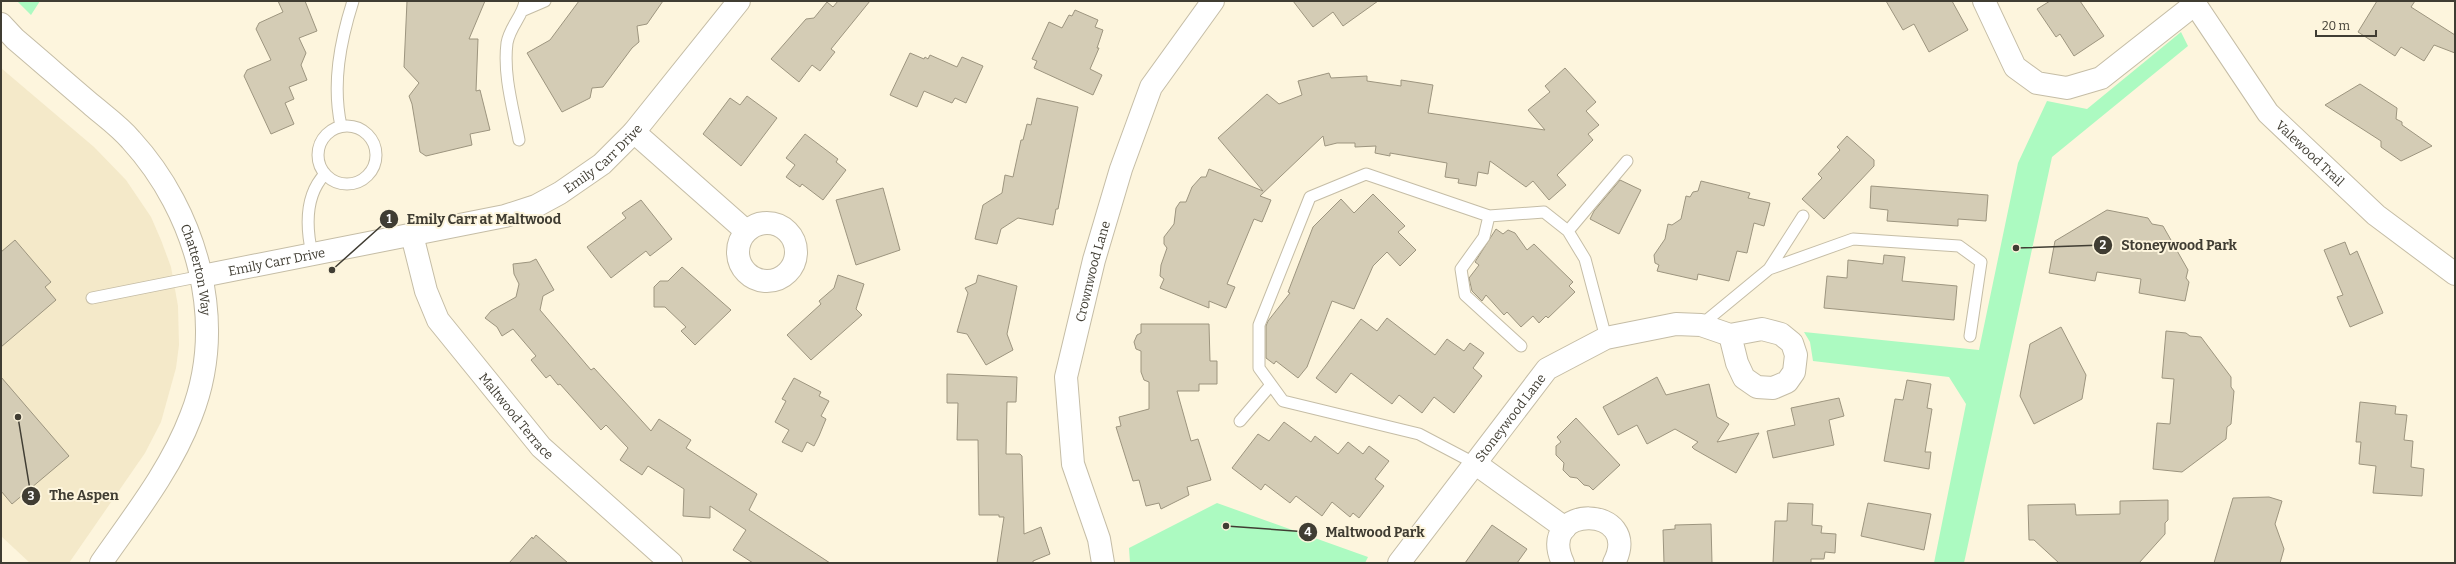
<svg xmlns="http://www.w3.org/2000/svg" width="2456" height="564" viewBox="0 0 2456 564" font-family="Bitter,serif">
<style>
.built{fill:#f4e9c9}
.green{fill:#acfac1}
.building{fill:#d4ccb5;stroke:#9d957f}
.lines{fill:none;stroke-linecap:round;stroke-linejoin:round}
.lane-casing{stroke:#c5bda6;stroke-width:13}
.street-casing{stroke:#c5bda6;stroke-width:24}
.secondary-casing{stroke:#c5bda6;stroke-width:24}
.lane{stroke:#fff;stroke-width:11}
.street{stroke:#fff;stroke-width:22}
.secondary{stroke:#fff;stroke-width:22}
.labels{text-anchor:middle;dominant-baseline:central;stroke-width:4;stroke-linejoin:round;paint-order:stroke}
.street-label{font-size:13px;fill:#403d33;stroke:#fdf5dd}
.leader{fill:none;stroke:#403d33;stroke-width:1.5}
.callout-dot{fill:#403d33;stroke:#fdf5dd;stroke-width:1.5}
.mark-label{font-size:12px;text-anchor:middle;font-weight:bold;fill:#fff}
.callout-label{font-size:14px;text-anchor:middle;font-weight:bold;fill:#403d33;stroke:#fdf5dd;stroke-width:4;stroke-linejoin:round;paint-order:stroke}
</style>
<rect width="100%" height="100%" fill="#fdf5dd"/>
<path class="built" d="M1 68 94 147 126 180 151 217 161 240 171 267 178 306 179 345 176 368 161 422 145 453 69 563H30L1 536Z"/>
<path class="green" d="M17 1H40L31 15Z
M2181 32 2188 46 2052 157 1964 563H1934L1966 404 1949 377 1813 361 1810 342 1804 332 1979 350 2018 163 2047 101 2087 109Z
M1217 503 1368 557 1365 563H1130L1129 548Z"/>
<path class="building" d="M278 1H305L317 31 299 38 306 53 301 65 307 80 289 87 294 99 285 103 294 124 271 134 244 76 247 70 271 60 256 29 259 23 283 12Z
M407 1H485L469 39H478L476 91 480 90 490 130 470 134 472 145 426 156 420 152 412 104 409 96 419 83 404 67Z
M579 1H663L647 24 637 26 639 42 632 48 603 87 592 88 590 98 562 112 527 53 550 40Z
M838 1H870L831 49 835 52 820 71 812 65 799 82 771 59 806 19 814 18 827 2 833 7Z
M1293 1H1378L1343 26 1333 12 1313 27Z
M1886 1H1952L1968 30 1929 52 1914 24 1903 30Z
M2050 1H2080L2104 36 2074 56 2060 34 2056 37 2037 9Z
M2377 1H2415L2411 7 2455 35V53L2434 45 2424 61 2401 47 2395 56 2358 32Z
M1075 10 1098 20 1095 27 1103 30 1097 48H1099L1090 69 1102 75 1093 95 1034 68 1037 61 1032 59 1049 22 1062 28 1069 15 1072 16Z
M910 53 924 59 925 57 928 59 930 55 957 67 962 57 983 66 966 103 955 98 952 103 924 91 917 107 890 95Z
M1565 68 1596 102 1586 111 1599 125 1588 134 1593 140 1557 175 1566 185 1549 200 1533 181 1526 187 1490 161 1488 174 1478 172 1476 186 1458 183 1459 179 1445 177 1447 163 1390 153V156L1375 153 1376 146 1355 147V143H1337L1325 146 1323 136 1260 196 1271 200 1262 222 1254 219 1227 284 1235 287 1226 308 1209 301V308L1160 288 1164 279 1160 276 1161 265 1167 248 1164 244V237L1174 224 1176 208 1180 202H1186L1192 187 1201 177H1206L1209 169 1263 191 1218 138 1267 94 1279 104 1302 95 1298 81 1329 73 1331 78 1367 76V81L1401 86V80L1433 85 1428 113 1545 130 1528 110 1550 92 1545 86Z
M2360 84 2397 108 2396 119 2402 122V125L2432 146 2401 161 2381 147V141L2325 105Z
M747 96 777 118 741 166 703 134 730 98 740 105Z
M1037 98 1078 107 1058 209H1056L1053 225 1018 218 1001 229 997 244 975 239 983 205 1002 193 1005 175 1013 177 1021 140H1023L1027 124 1031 125Z
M805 134 838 159 836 162 846 170 823 200 802 184 800 187 786 177 795 165 786 158Z
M1847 136 1874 160V166L1824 219 1802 199 1822 178 1818 174 1840 150 1837 147Z
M1620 180 1641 190 1619 234 1590 219 1594 211Z
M1701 181 1750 193 1748 198 1770 203 1764 226 1754 223 1747 253 1737 251 1729 281 1698 274 1697 280 1657 271 1659 265 1655 263 1654 255 1665 239 1668 224 1672 225 1681 219 1686 196 1690 197 1693 192 1698 191Z
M1871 186 1988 195 1986 221 1958 219V226L1887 221 1888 210 1870 208Z
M883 188 900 250 856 265 836 200Z
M1373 194 1405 226 1398 232 1416 250 1400 266 1387 252 1373 266 1354 309 1332 301 1307 367 1298 378 1276 361 1274 364 1266 358V326L1268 321 1290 293 1288 292 1313 227 1341 199 1354 213Z
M641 200 672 239 650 256 646 251 611 278 587 247 626 218 622 213Z
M2107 210 2148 218 2152 224 2163 226 2188 270 2186 278 2189 282 2185 301 2139 293 2141 279 2097 272 2095 281 2049 273 2055 241Z
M1496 229 1503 234 1508 230 1515 233 1527 250 1534 244 1573 282 1569 286 1575 292 1548 318 1546 316 1539 323 1533 316 1521 327 1507 312 1504 315 1486 295 1482 301 1472 291 1469 278 1479 265 1475 262Z
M15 240 51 282 45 287 56 300 1 347V252Z
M2345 242 2350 255 2357 251 2383 313 2350 327 2337 297 2343 295 2324 250Z
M1884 255 1905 257 1902 281 1957 286 1954 320 1824 308 1827 276 1847 278 1848 260 1883 264Z
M536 259 554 290 543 296 540 310 591 370 594 368 651 431 659 419 691 440 686 448 757 494 749 510 830 563H753L733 550 746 530 710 506V518L683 516 684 489 648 466 642 475 620 460 628 448 606 425 601 430 560 384 558 385 550 375 546 378 531 360 536 356 513 329 502 336 497 327 485 318 491 311 516 297 519 284 514 274 513 264 530 262Z
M682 267 731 310 695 345 681 331 686 327 665 307H654V287L660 281H668Z
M838 275 864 284 856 309 862 315 811 360 787 335 821 304 819 301 834 288Z
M978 275 1017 286 1007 334 1013 350 986 365 967 334 957 332 968 293 965 288 976 283Z
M1387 318 1435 355 1447 339 1464 351 1470 343 1484 353 1473 368 1482 376 1454 413 1434 397 1422 413 1399 395 1392 404 1351 373 1336 393 1316 378 1361 319 1377 331Z
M1141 324H1209L1210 361H1217V384H1199V391H1177L1191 441 1198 439 1211 480 1187 487 1189 495 1161 509 1159 503 1146 506 1139 480 1133 481 1116 427 1121 426 1119 417 1149 409V382L1144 380 1141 372V351L1136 349 1134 342 1137 335 1141 333Z
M2061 327 2086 375 2082 399 2034 424 2020 396 2030 344Z
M2166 331 2186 333 2190 336 2201 337 2231 377V387L2234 391 2231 424 2227 427 2226 439 2182 472 2153 469 2157 423 2170 424 2174 379 2162 378Z
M947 374 1017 377 1016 402H1007L1006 454H1020L1022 456 1024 534 1041 527 1050 554 1033 561V563H997L1004 517H999V515H979L978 440H957L958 403H947Z
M1 377 69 456 12 504 1 491Z
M1657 377 1666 395 1709 384 1717 417 1729 424 1717 442 1759 433 1736 473 1694 449 1692 447 1698 442 1675 429 1647 444 1637 425 1618 435 1603 407Z
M794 378 821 392 819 396 829 401 821 416 826 419 819 436 814 446 807 442 802 452 782 442 789 430 775 422 786 401 782 399Z
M1907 380 1931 384 1927 408 1932 409 1925 452H1931L1929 469 1884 461 1895 399 1903 400Z
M1839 398 1844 416 1829 420 1834 445 1773 458 1767 431 1795 425 1791 408Z
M2360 402 2396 406 2395 414 2407 415 2404 440 2413 441 2411 467 2424 469 2422 496 2373 493 2376 466 2359 464 2361 442H2356Z
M1576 418 1620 465 1593 490 1589 486 1584 485 1577 478 1570 477 1563 470 1564 463 1556 455V446L1561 442 1557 437Z
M1284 422 1311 442 1315 436 1338 454 1348 442 1363 454 1369 446 1389 461 1375 479 1384 486 1359 518 1353 513 1350 517 1332 502 1322 516 1296 496 1290 503 1265 484 1261 490 1232 468 1258 434 1269 441Z
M2269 497 2282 501 2275 524 2284 549 2280 563H2214L2233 498Z
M2168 500V520L2165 523V534L2139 563H2059L2034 540H2029L2028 505 2075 504 2076 515 2120 514V501Z
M1788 503 1813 504 1812 525 1822 526 1821 533 1836 534 1835 553 1825 552 1824 559H1811V563H1773L1775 521H1787Z
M1868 503 1931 514 1924 550 1861 536Z
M1711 524 1712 563H1664L1663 530 1675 529V525Z
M1492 525 1527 549 1517 563H1465Z
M536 535 568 563H509L532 537 533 539Z"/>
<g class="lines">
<g class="lane-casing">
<path id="lane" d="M524 10 545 1
M341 126C332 84 340 42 353 1
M318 155a29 29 0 1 1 58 0a29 29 0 1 1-58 0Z
M519 140C513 108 503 75 507 43 510 26 523 16 525 1
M1489 216 1484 237 1461 269 1465 295 1521 346
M1568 231 1627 161
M312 254C306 227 305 195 325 174
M1769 269 1853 239 1959 246 1981 262 1970 336
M92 298 202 276
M1701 325 1769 269 1803 216
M1240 421 1270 386
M1476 464 1419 434 1283 401 1259 368V325L1310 197 1366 174 1489 216 1544 212 1568 231 1585 259 1606 338"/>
</g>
<g class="street-casing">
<g id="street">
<path d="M1984 1 2015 67 2037 83 2067 88 2101 78 2195 4"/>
<path id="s1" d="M2193 1 2268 113 2376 215 2455 274"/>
<path d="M634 132 746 231"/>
<circle cx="767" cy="252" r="29"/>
<path id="s2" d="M412 235 426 291 438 320 541 447 671 563"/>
<path d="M1476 464 1565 528"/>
<path id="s3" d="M1103 563 1099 539 1073 464 1066 377 1094 260 1121 169 1151 87 1213 1"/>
<path id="s4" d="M1399 563 1547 369 1606 338 1676 324 1701 325 1730 335 1762 329 1781 334 1792 343 1796 355 1794 372 1787 382 1773 388 1757 387 1744 378 1737 363 1730 335"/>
<path d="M1563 563C1535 502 1644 505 1614 563"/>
</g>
</g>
<g class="secondary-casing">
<g id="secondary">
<path id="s5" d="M1 24 15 39C41 61 67 84 93 106 106 117 120 127 131 140 197 212 228 322 191 416 171 469 133 517 101 563"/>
<path id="s6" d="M202 276 505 216 536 206 560 193 602 164 634 132 739 1"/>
</g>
</g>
<use href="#lane" class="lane"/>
<use href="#street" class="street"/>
<use href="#secondary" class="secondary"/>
</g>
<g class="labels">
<g class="street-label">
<text stroke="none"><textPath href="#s1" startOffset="193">Valewood Trail</textPath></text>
<text stroke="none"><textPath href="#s6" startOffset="424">Emily Carr Drive</textPath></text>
<text stroke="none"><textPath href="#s6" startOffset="76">Emily Carr Drive</textPath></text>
<text stroke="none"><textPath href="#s5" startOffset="322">Chatterton Way</textPath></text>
<text stroke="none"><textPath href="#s3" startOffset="300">Crownwood Lane</textPath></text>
<text stroke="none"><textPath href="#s2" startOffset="213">Maltwood Terrace</textPath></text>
<text stroke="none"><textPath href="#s4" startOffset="183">Stoneywood Lane</textPath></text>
</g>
</g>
<path class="leader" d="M332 270L389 219M2016 248L2103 245M18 417L31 496M1226 526L1308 532"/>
<g class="callout-dot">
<circle cx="332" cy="270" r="4"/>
<circle cx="2016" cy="248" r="4"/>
<circle cx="18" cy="417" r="4"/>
<circle cx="1226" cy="526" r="4"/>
<circle cx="389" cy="219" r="10"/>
<circle cx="2103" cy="245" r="10"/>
<circle cx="31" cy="496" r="10"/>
<circle cx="1308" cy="532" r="10"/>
</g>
<g class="mark-label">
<text x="389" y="223">1</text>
<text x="2103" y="249">2</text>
<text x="31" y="500">3</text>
<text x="1308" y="536">4</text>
</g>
<g class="callout-label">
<text x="484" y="224">Emily Carr at Maltwood</text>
<text x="2179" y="250">Stoneywood Park</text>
<text x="84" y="500">The Aspen</text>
<text x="1375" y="537">Maltwood Park</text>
</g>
<rect width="2456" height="564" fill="none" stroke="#403d33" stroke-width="4"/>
<path d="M2316 30v6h60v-6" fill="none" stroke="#403d33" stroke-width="2"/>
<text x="2322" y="30" font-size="12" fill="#403d33" stroke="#fdf5dd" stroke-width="3" paint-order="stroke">20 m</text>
</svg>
